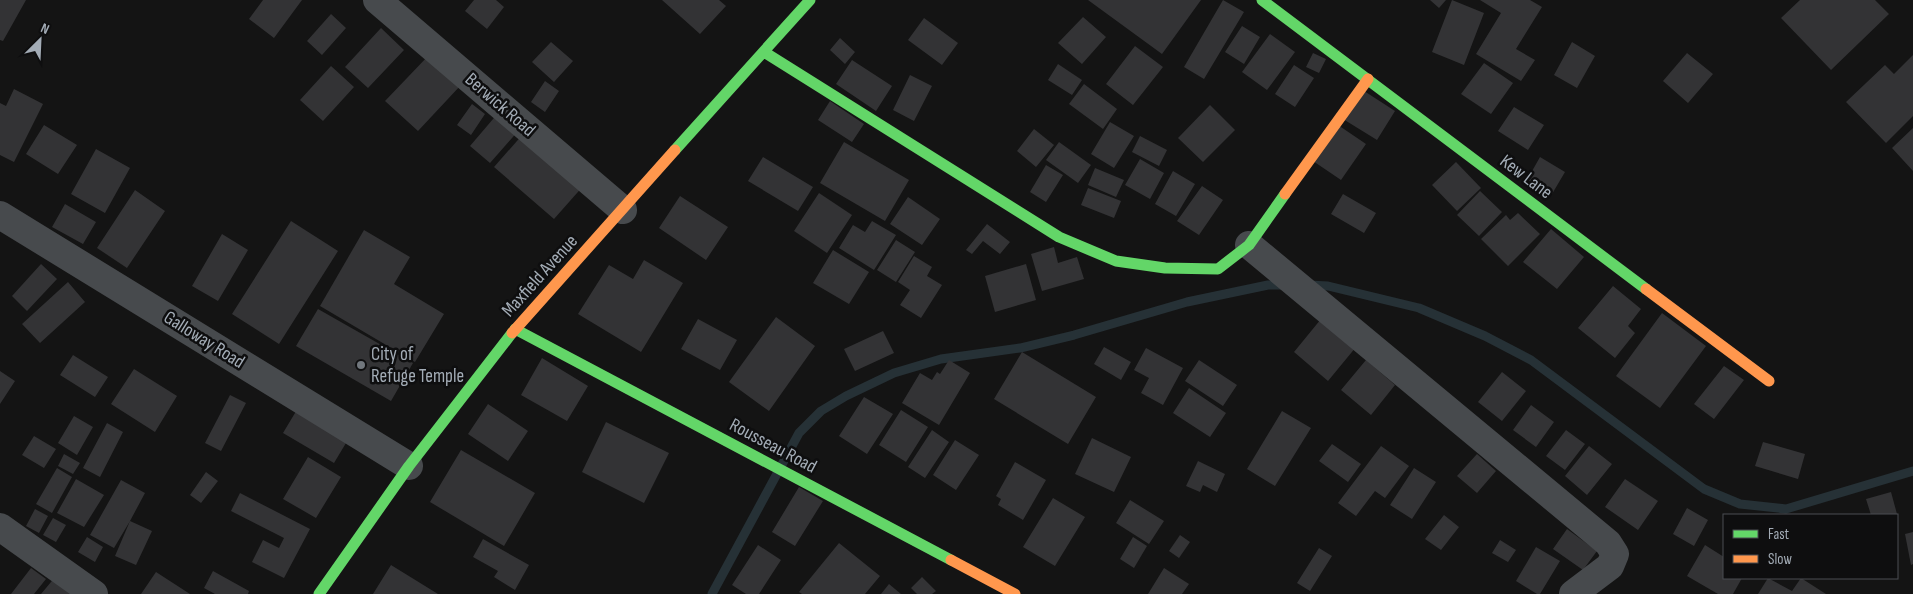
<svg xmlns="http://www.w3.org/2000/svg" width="1913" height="594" viewBox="0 0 1913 594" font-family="'Sofia Sans Condensed',sans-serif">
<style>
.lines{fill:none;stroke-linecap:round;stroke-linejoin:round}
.stream{stroke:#263136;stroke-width:9}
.building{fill:#333335}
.street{stroke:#474a4d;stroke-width:28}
.fast{stroke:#63d668;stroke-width:11}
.slow{stroke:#ff974d;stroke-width:11}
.poi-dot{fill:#71777d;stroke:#0e0e0f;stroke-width:2}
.labels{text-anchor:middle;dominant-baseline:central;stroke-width:5;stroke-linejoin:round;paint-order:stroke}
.street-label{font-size:19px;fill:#a3acb6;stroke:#0e0e0f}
.poi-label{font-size:19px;fill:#a3acb6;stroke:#0e0e0f;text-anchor:start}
</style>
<rect width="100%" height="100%" fill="#141414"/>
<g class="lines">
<path class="stream" d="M1309 285 1328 286 1419 308 1485 336 1531 360 1704 489 1740 504 1786 509 1913 471
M712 594 799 433 821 411 846 396 894 373 941 359 1020 348 1074 335 1187 302 1268 285H1286"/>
</g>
<path class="building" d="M0 0H26L3 41 0 40Z
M263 0H302L274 38 249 19Z
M474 0H496L504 7 487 29 465 11Z
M662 0H719L726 6 700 34Z
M1088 0H1201L1162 54Z
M1223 0 1244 12 1204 79 1184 67Z
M1430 0H1446L1439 8Z
M1452 0 1484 13 1464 65 1432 52Z
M1480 0H1530L1542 7 1516 49 1535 60 1521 81 1476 54 1501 13Z
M1800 0H1875L1889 14 1831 70 1781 18Z
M331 14 346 28 322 55 307 41Z
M1083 17 1106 37 1082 64 1058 43Z
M924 18 958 43 942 65 908 40Z
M1242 26 1260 37 1244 64 1225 52Z
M381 28 404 50 368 88 345 67Z
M1270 34 1295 52 1267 90 1242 72Z
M840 38 855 52 845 64 830 50Z
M551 42 573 61 554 82 532 62Z
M1572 42 1595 56 1577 88 1554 75Z
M1135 46 1163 67 1133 105 1106 84Z
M1313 53 1326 59 1319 73 1306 67Z
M1687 53 1713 74 1688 103 1663 81Z
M429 55 461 85 418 131 385 101Z
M1913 55V116L1886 143 1846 102 1885 65 1894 74Z
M852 60 892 86 876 111 836 84Z
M1484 63 1513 83 1491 114 1461 94Z
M1058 64 1082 80 1072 95 1048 80Z
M1294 65 1314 78 1295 107 1275 94Z
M331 66 354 87 323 121 300 100Z
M910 75 932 86 914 121 893 110Z
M545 81 559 91 545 112 531 102Z
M1084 84 1117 109 1103 129 1069 104Z
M14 89 43 104 14 162 0 155V103L6 106Z
M1361 89 1395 111 1377 140 1343 119Z
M830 101 864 124 852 142 818 120Z
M472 104 485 114 471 135 457 125Z
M1210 105 1235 130 1203 162 1178 138Z
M1514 107 1544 125 1528 150 1498 131Z
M499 112 520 129 490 163 470 146Z
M1110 122 1134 136 1114 168 1091 154Z
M44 125 77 145 58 174 26 154Z
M1338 125 1366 144 1341 180 1313 161Z
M1913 128V171L1892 148Z
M1034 129 1054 145 1036 167 1017 151Z
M524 133 585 184 554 219 494 167Z
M1140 136 1167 150 1159 166 1132 152Z
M844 142 909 180 885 221 820 183Z
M1059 142 1091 165 1078 183 1046 160Z
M96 149 130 168 105 213 71 194Z
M763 157 813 187 798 211 748 181Z
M1540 157 1565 172 1552 194 1527 180Z
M1140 159 1164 173 1150 199 1125 185Z
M1456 162 1481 188 1457 211 1432 185Z
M1046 165 1063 175 1046 202 1030 192Z
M1095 168 1124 180 1116 197 1088 185Z
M1173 171 1195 184 1176 216 1155 204Z
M1202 186 1223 200 1199 235 1177 221Z
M1088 188 1121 201 1114 218 1081 205Z
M135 190 165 211 127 268 97 248Z
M1480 191 1502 212 1479 236 1457 215Z
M819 193 852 215 827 253 794 231Z
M1343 194 1376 213 1364 233 1331 214Z
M680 196 728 227 706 260 659 228Z
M908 197 940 219 922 245 890 224Z
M65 204 96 222 83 244 52 227Z
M1518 213 1540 234 1508 266 1481 239 1506 215 1510 220Z
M291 221 338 251 279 344 232 314Z
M872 221 896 235 874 270 839 248 853 225 865 232Z
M987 224 1010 242 1000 254 983 241 972 254 966 250Z
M1551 229 1584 257 1557 289 1523 262Z
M364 230 410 257 394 284 444 314 415 362 320 306Z
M222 234 248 250 218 301 192 286Z
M896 240 915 252 896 282 877 270Z
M1054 247 1058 263 1077 257 1084 279 1042 291 1031 254Z
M833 250 869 272 849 304 813 283Z
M914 256 932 267 927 276 942 285 921 318 900 305 910 290 898 282Z
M644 260 683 283 641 352 578 314 609 265 633 279Z
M41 264 57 279 27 311 12 296Z
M1026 264 1036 300 995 312 985 276Z
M68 282 85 302 40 343 22 324Z
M1613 286 1641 309 1628 326 1635 333 1615 358 1578 328Z
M318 309 413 363 391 401 296 346Z
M1662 313 1706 346 1660 408 1616 376Z
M776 317 815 346 769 411 729 382Z
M698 319 737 340 720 370 681 349Z
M1321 319 1356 347 1328 381 1294 352Z
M883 331 894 353 855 371 844 349Z
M1104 347 1131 362 1121 380 1094 364Z
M1146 348 1183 368 1163 405 1141 393 1149 378 1134 370Z
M1022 352 1096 397 1068 444 994 399Z
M73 355 108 377 95 397 60 375Z
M542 358 588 386 567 421 521 395Z
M949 360 970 373 939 425 902 403 920 373 932 380 937 372 940 374Z
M1199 360 1237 385 1223 406 1185 381Z
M1366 360 1395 385 1371 415 1341 390Z
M1724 366 1744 380 1714 419 1694 404Z
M134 369 177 396 155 432 111 404Z
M0 371 15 381 0 404Z
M1502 372 1526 391 1502 421 1478 402Z
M1189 388 1226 413 1210 437 1173 413Z
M230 395 246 403 221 451 205 443Z
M864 397 893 414 867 454 839 436Z
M301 403 352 433 334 463 283 433Z
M488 404 528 431 508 461 468 434Z
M1531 405 1554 422 1536 447 1513 430Z
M901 410 928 427 906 462 879 445Z
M1282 411 1311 428 1275 486 1247 469Z
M74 416 93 427 77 455 58 443Z
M606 422 669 453 644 503 582 472Z
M107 423 123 432 100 477 83 468Z
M932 430 949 442 925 478 908 467Z
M1566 430 1585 444 1565 470 1546 456Z
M34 436 56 449 44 468 22 455Z
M1092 438 1131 457 1114 492 1075 474Z
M955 440 979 455 956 490 933 475Z
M1763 442 1805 454 1798 479 1755 466Z
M1332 444 1361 464 1348 482 1319 461Z
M1381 446 1409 466 1385 498 1375 491 1356 516 1338 503Z
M1589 446 1612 464 1587 495 1565 476Z
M461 450 535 493 504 546 430 502Z
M64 454 80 463 73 474 58 466Z
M1477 454 1496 471 1477 493 1457 476Z
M308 457 341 477 316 518 283 499Z
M1198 461 1225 474 1217 492 1203 485 1200 492 1186 486Z
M1015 462 1046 480 1023 520 998 505 1001 499 996 496Z
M57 468 72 477 52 513 36 504Z
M1414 468 1436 482 1412 519 1390 505Z
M206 472 218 481 201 503 190 495Z
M76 479 104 495 84 527 57 513Z
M1625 479 1658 501 1638 530 1605 507Z
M121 480 145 493 130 521 152 531 136 565 115 556 130 521 114 548 90 535Z
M799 487 823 501 795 546 772 532Z
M1891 492 1897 514 1871 515 1866 499Z
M240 493 310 529 284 578 252 562 263 540 279 548 284 538 231 511Z
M1053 498 1085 517 1055 566 1023 547Z
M1130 500 1164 521 1149 544 1116 523Z
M1687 508 1708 520 1694 546 1673 534Z
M35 509 48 516 39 533 26 526Z
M1444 515 1459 527 1441 550 1425 539Z
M53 518 66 525 56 542 43 535Z
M1567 529 1597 551 1583 570 1553 549Z
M1913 532V564L1911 565 1905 534Z
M1180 535 1190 542 1179 558 1169 551Z
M87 537 103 547 95 562 78 552Z
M1133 537 1147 546 1134 568 1120 559Z
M483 539 529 565 515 590 494 577 498 571 473 557Z
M1500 540 1516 550 1508 562 1492 553Z
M839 543 880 576 865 594H802L799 592Z
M758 545 781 560 759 594H746L732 585Z
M1705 545 1724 557V578H1742L1733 594H1718L1687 576Z
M1536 547 1560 561 1540 594H1537L1516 581Z
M1319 548 1332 556 1310 591 1297 583Z
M391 565 438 594H373Z
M31 568 46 579 34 594H11Z
M1164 568 1189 584 1182 594H1148Z
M213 571 249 591 248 594H215L204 588Z
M156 572 190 594H141Z
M56 576 78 594H41Z
M922 577 936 591 932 594H917L911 588Z
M1768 578 1792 591 1801 578 1826 594H1758Z
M889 584 901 594H881Z"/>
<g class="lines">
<path class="street" d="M377 0 623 210
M0 215 409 466
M1249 245 1608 543 1615 554 1610 566 1573 594
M0 527 94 594"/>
<path class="fast" d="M1262 0 1646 289
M764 52 1059 237 1116 261 1165 268 1218 269 1249 245 1285 194
M675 150 810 0
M515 329 951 560
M319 594 409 466 512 333"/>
<path class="slow" d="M1285 194 1368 79
M1646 289 1769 381
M512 333 675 150
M951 560 1015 594"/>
</g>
<circle class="poi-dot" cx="361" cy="365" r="5"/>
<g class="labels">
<g class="street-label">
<text transform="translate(500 105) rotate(41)">Berwick Road</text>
<text transform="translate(1526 177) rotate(37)">Kew Lane</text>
<text transform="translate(540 276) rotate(-48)">Maxfield Avenue</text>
<text transform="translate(204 340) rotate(32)">Galloway Road</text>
<text transform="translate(773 446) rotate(28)">Rousseau Road</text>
</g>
<g class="poi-label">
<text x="371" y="354">City of<tspan x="371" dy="22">Refuge Temple</tspan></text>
</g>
</g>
<rect x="1723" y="514" width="175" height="65" fill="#0e0e0f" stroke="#4a4d52"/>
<rect x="1733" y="530" width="25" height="8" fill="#63d668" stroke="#4a4d52"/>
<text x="1768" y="539" font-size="15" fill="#a3acb6">Fast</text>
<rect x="1733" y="555" width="25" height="8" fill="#ff974d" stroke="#4a4d52"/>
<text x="1768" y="564" font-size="15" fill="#a3acb6">Slow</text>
<g transform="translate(40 40) rotate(24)" stroke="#0e0e0f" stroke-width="4" paint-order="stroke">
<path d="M0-4L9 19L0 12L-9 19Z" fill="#a3acb6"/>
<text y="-8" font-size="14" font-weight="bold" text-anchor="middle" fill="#a3acb6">N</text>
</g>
</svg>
